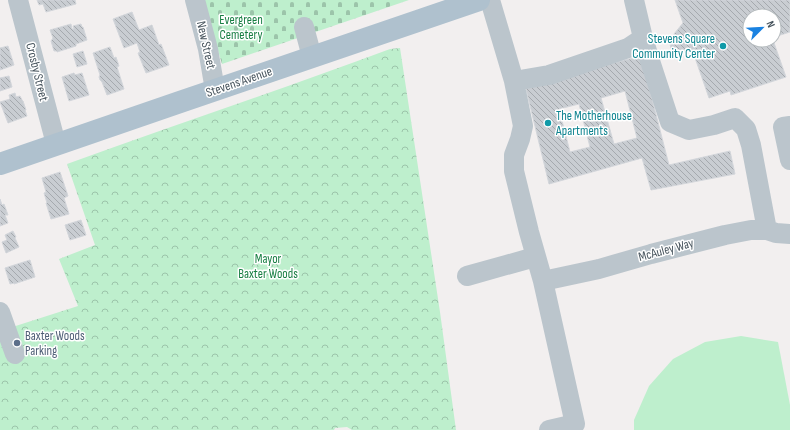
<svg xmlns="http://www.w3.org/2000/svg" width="790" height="430" viewBox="0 0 790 430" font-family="'Sofia Sans Condensed',sans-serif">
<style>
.forest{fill:url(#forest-crowns)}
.cemetery{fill:url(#cemetery-stones)}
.pitch{fill:#beefcd}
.building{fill:url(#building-back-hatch);stroke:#d3d6db;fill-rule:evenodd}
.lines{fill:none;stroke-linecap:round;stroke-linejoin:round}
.minor{stroke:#bbc5cc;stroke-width:20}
.major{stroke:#afc1ce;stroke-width:22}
.culture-dot{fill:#0f9aa8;stroke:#fff;stroke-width:1.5}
.service-dot{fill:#5c6f8a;stroke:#fff;stroke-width:1.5}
.labels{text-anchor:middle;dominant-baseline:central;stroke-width:3;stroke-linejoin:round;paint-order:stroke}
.park-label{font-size:13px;fill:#177e42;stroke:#fff}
.culture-label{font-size:13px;fill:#0d838f;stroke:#fff;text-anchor:end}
.street-label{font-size:13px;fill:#47545d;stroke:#fff}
.service-label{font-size:13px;fill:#4e5e75;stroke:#fff;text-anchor:start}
</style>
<defs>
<pattern id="forest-crowns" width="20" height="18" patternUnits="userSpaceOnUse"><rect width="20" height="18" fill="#beefcd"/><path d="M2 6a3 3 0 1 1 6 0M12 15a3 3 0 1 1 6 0" fill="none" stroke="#9cc4aa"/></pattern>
<pattern id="cemetery-stones" width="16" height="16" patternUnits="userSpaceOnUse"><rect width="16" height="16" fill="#beefcd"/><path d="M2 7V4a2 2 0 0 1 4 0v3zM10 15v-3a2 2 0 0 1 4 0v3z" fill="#9cc4aa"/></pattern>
<pattern id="building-back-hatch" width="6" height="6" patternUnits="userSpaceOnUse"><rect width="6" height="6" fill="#c9cdd2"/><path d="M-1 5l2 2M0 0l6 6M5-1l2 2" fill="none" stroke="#a5a9ae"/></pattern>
</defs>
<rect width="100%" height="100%" fill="#f2efef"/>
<path class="forest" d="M400 48 440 312 456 430H352L347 427 335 428 334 430H0V331L78 306 59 259 95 245 67 164C175 125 283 89 390 49Z"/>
<path class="cemetery" d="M203 0H409L222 64Z"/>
<path class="pitch" d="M741 336 778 342 790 405V430H634V420L649 386 673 359 705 342Z"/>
<path class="building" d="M37 0H75L76 4 46 12 43 4 39 5Z
M675 0H790V32L774 37V16H750V40H773L786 77 731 95 730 91 709 98 693 52 672 53 669 40 683 23Z
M132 12 139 30 152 25 159 45 161 44 169 65 146 73 138 53 140 52 137 43 124 48 113 19Z
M71 24 72 29H74L73 26 81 24 82 27H83L87 40 76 44V46L57 52V51H54L51 41 53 38 50 30Z
M8 46 14 65 0 70V48Z
M110 47 114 58 116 57 119 66 117 67 124 89 107 95 102 82 100 80 99 77 100 75 93 53Z
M83 51 87 64 77 67 73 54Z
M641 56 669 165 730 151 735 174 651 190 642 158 549 184 525 85ZM625 91 637 138 614 144 601 98ZM579 104 590 147 570 152 559 109Z
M74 73 75 75 82 73 89 95 69 101 62 77Z
M9 76 12 87 0 91V78Z
M15 93 16 97 20 96 22 100 23 101 26 110H25L27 116 8 123 0 102 10 99 9 95Z
M60 172 68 196 64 198 69 214 51 219 46 203H47L44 193 46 192 42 178Z
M0 199 2 205 4 204 8 215H5L8 223 0 226Z
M81 220 86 235 70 240 65 225Z
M13 231 16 237 15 238 19 247 6 253 2 242 7 240 5 235Z
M30 260 35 277 14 284V283L10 284 5 268Z"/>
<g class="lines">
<path class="minor" d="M18 0 56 144
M195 0 208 49 215 90
M490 0 514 81 523 126 520 139 514 155V171L529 232 543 281 575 424 549 430
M634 0 643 38 650 61 670 122 689 130 714 125 735 118 746 129 751 145 767 230
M304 27 312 57
M514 81 549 75 628 48 643 38
M790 126 783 127 790 160
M467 276 535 257
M543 281 599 269 651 254 725 235 751 230H767L776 233 790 234
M0 312 15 354"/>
<path class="major" d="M0 164 180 102 479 0"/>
</g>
<g class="culture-dot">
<circle cx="723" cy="46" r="4"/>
<circle cx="548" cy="123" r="4"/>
</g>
<circle class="service-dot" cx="17" cy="343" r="4"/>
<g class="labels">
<g class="park-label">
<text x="241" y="20">Evergreen<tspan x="241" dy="15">Cemetery</tspan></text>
<text x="268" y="259">Mayor<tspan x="268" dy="15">Baxter Woods</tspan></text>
</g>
<g class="culture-label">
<text x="715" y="39">Stevens Square<tspan x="715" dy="15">Community Center</tspan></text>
<text x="556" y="116" text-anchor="start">The Motherhouse<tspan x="556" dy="15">Apartments</tspan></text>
</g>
<g class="street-label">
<text transform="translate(206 45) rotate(77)">New Street</text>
<text transform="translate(37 72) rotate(76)">Crosby Street</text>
<text transform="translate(239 82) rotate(-19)">Stevens Avenue</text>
<text transform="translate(666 250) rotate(-15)">McAuley Way</text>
</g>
<g class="service-label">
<text x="25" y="336">Baxter Woods<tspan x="25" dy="15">Parking</tspan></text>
</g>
</g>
<g transform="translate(762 28) rotate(66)"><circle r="19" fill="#ffffff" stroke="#b5bbbe"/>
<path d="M0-3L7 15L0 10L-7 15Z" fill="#1a82e1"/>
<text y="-6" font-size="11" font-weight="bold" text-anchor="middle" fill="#47545d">N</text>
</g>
</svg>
